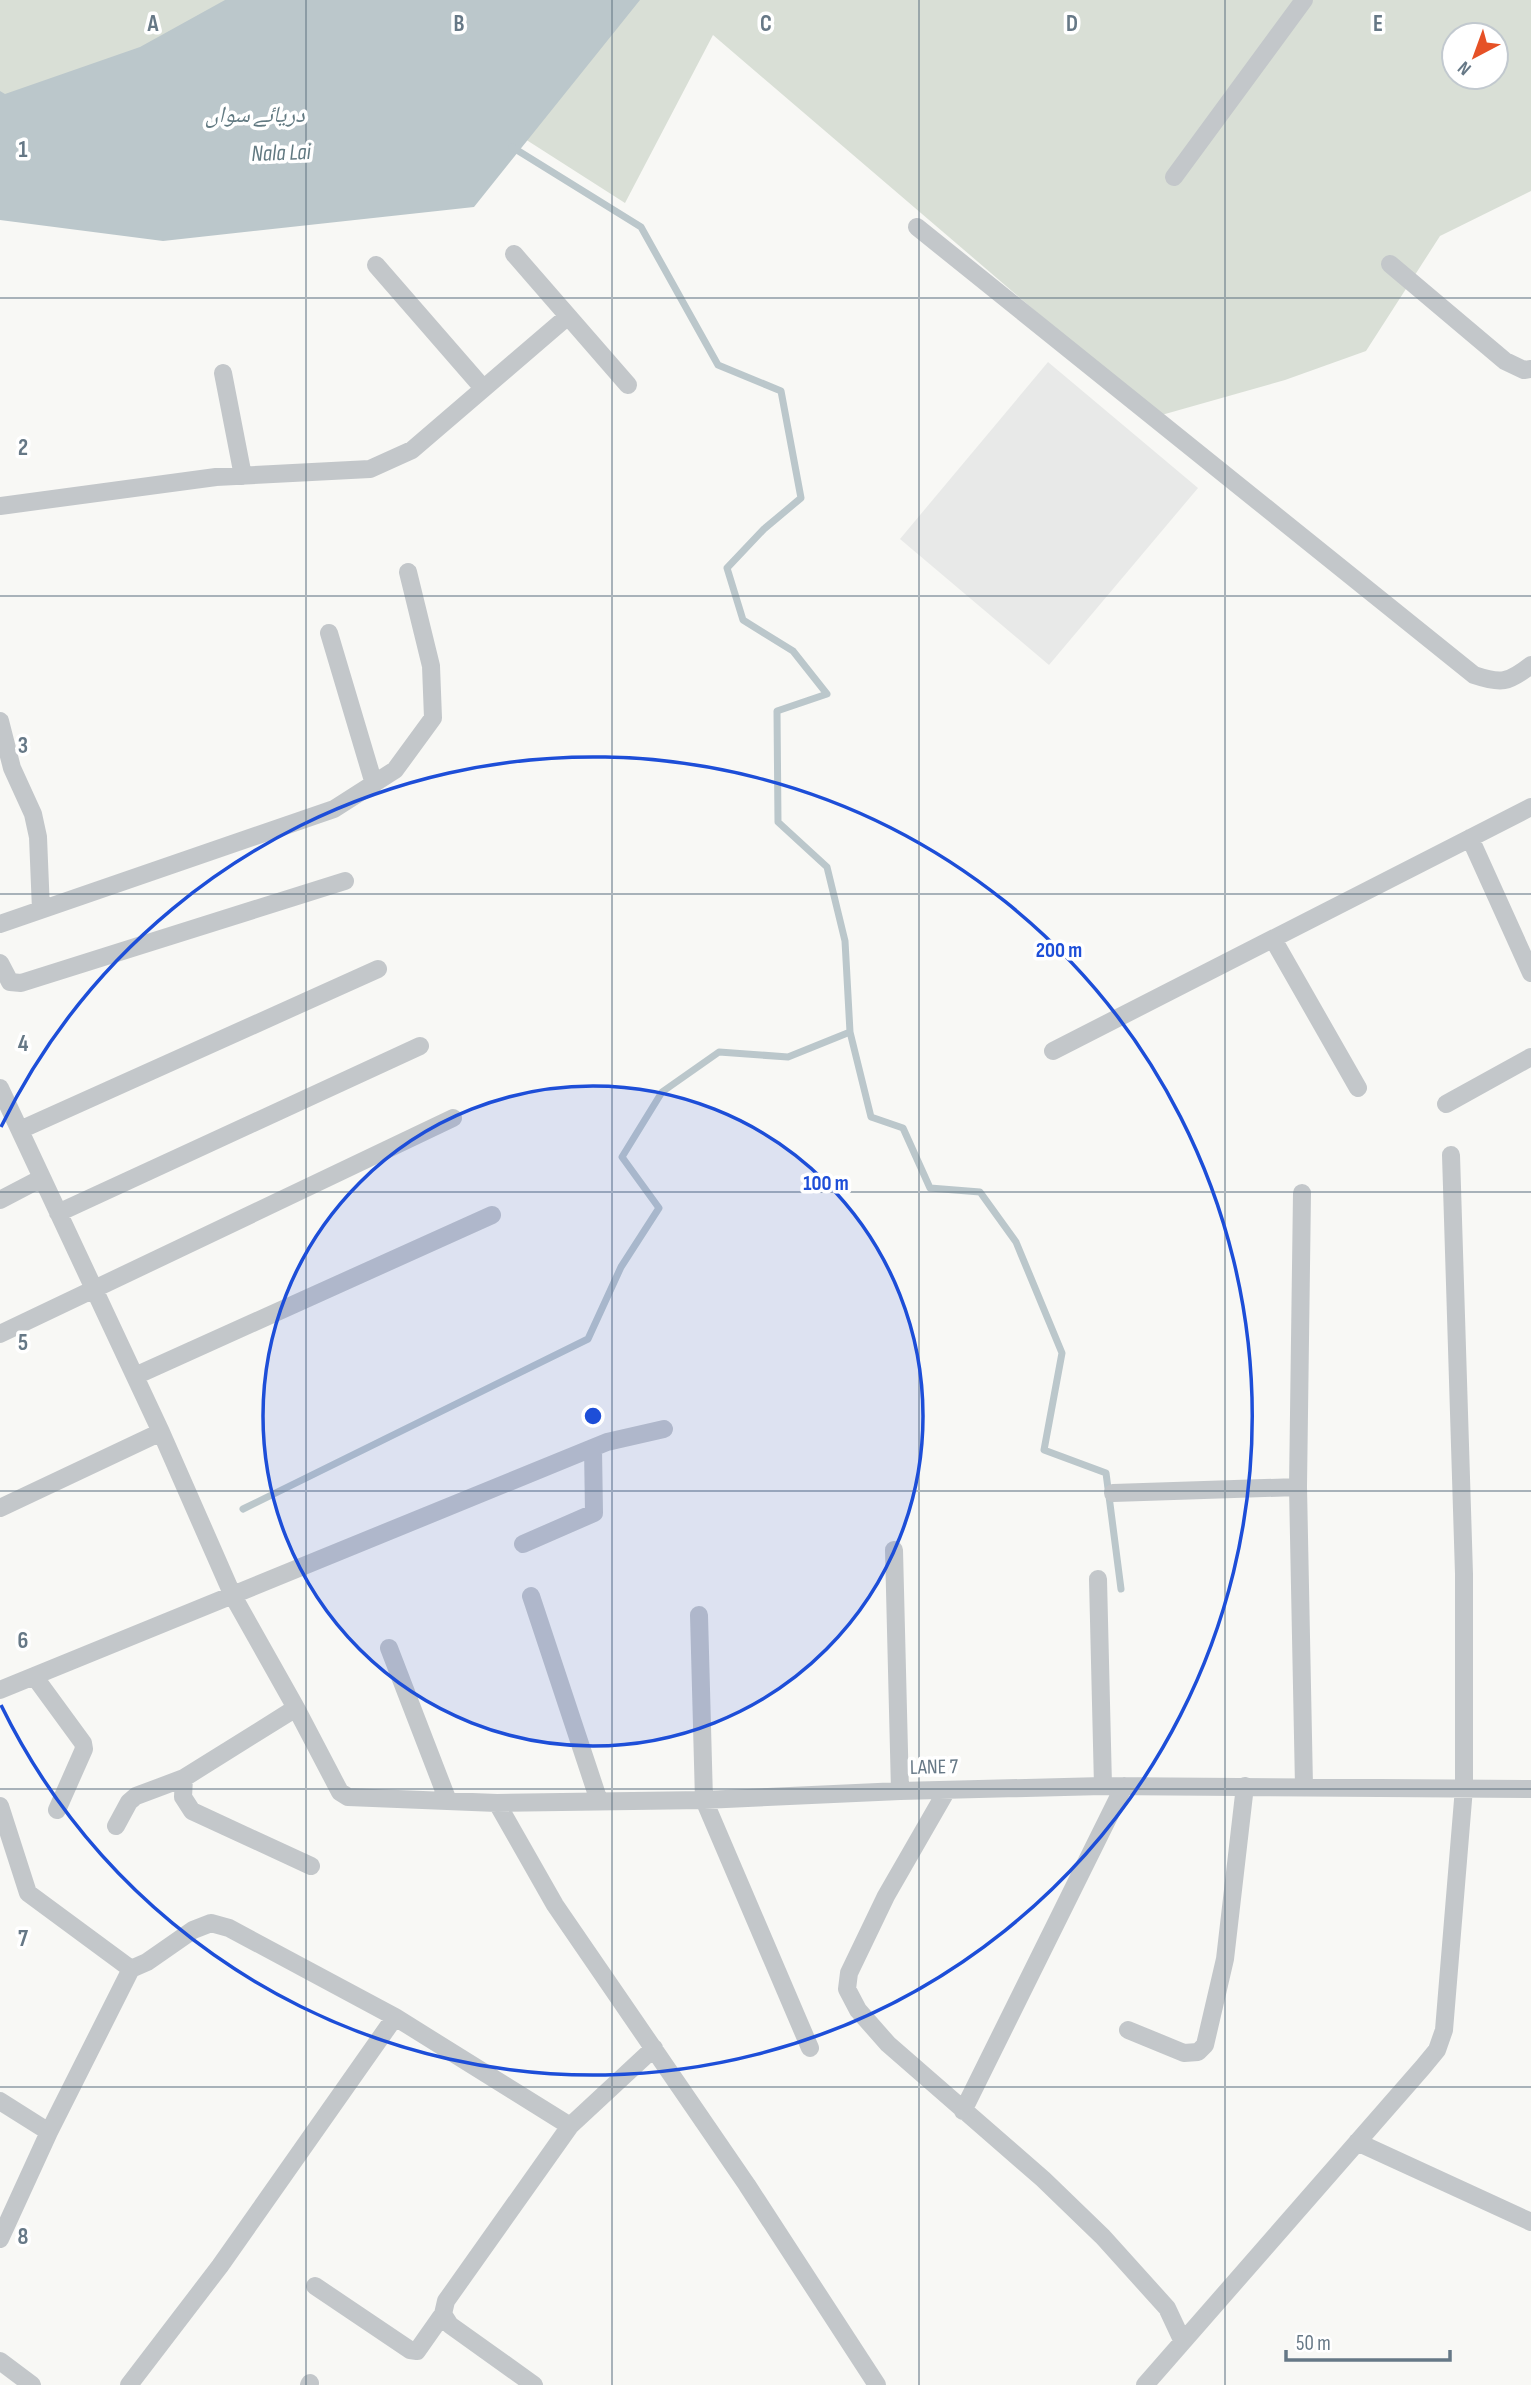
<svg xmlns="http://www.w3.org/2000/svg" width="1531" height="2385" viewBox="0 0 1531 2385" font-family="'Sofia Sans Condensed','Noto Naskh Arabic',sans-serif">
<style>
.built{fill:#e8e9e8}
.green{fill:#d9dfd6;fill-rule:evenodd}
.water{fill:#bbc7cb}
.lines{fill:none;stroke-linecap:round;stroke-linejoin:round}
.stream{stroke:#bbc7cb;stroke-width:7}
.street{stroke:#c3c7ca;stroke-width:18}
.grid{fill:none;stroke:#667886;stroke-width:2;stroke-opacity:0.55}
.ring{fill:none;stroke:#1d4ed8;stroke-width:3.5}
.labels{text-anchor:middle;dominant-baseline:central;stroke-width:7;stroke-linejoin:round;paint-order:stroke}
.street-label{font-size:21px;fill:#667886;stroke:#fff}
.water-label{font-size:23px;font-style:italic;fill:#627a82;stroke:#fff}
.grid-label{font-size:23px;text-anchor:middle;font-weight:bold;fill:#667886;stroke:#fff;stroke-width:7;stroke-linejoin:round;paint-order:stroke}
.centre{fill:#1d4ed8;stroke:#fff;stroke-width:3.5}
.ring-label{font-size:21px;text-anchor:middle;font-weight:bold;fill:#1d4ed8;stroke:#fff;stroke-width:7;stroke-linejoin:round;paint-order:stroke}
</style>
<rect width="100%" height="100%" fill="#f8f8f5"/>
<path class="built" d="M1048 362 1198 488 1049 665 900 539Z"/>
<path class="green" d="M0 0H402L0 120Z
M607 0H1531V191L1440 236 1366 351 1285 380 1158 416 713 35 625 203 514 132ZM1454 35H1496V77H1454Z"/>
<path class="water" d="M225 0H640L474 207 163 241 0 220V91L5 94 140 47Z"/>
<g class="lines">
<path class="stream" d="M850 1032 871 1117 903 1128 930 1188 980 1192 1016 1242 1062 1353 1044 1450 1106 1473 1121 1589
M243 1509 588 1339 621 1267 659 1208 622 1157 662 1092 719 1052 788 1057 850 1032 845 941 827 867 778 822 777 711 827 694 793 651 743 620 727 568 764 529 801 498 781 391 718 365 641 227 512 147"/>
<path class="street" d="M1174 177 1304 0
M917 227 1474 675C1501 684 1508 683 1531 665
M514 254 628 385
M1390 264 1505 361 1524 370 1531 369
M376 265 483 388
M223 373 243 476
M0 506 216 477 370 469 412 450 567 317
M329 633 374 784
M0 721 12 768 33 814 38 837 41 910
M1470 838 1531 973
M0 924 334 809 395 770 433 718 431 666 408 572
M1273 939 1358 1088
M0 963 10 982 21 983 345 881
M1053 1051 1531 807
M0 1088 161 1432 233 1596 296 1708 340 1792 348 1797 497 1803 704 1800 900 1791 1103 1786 1531 1789
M1446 1104 1531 1057
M20 1130 378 969
M1302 1193 1298 1487 1304 1786
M0 1200 42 1178
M58 1213 420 1046
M0 1334 453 1118
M135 1376 492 1215
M1113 1493 1298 1487
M0 1508 161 1432
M523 1544 594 1513 593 1448
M894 1550 900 1791
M1098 1579 1103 1786
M531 1596 599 1801
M699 1615 704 1800 810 2048
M389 1648 448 1801
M34 1676 83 1743 84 1749 57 1810
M0 1690 607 1442 664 1429
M184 1778 183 1797 192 1811 311 1866
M947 1790 886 1896 849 1973 847 1989 858 2010 888 2044 1043 2179 1103 2237 1167 2308 1182 2340
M497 1803 555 1905 747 2185 877 2385
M0 1806 28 1893 131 1969 147 1962 193 1930 211 1923 229 1928 395 2017 570 2126
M116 1826 129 1802 136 1796 184 1778 296 1708
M1128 2030 1184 2053 1198 2052 1205 2045 1225 1959 1245 1786
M0 2101 49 2132
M963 2111 1124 1786
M1357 2142 1531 2222
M0 2239 49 2132 131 1969
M315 2286 410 2350 417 2351 443 2314
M0 2361 32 2385
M129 2385 220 2266 395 2017
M309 2385 310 2383
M534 2385 450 2325 443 2314 446 2301 570 2126 654 2048
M1145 2385 1423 2067 1437 2050 1444 2030 1464 1788V1574L1451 1155"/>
</g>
<path class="grid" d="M306 0V2385M612 0V2385M919 0V2385M1225 0V2385M0 298H1531M0 596H1531M0 894H1531M0 1192H1531M0 1491H1531M0 1789H1531M0 2087H1531"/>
<circle cx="593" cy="1416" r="330" fill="#1d4ed8" fill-opacity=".12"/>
<g class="ring">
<circle cx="593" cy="1416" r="330"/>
<path d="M1 1127A659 659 0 1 1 1 1705"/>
</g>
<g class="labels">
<g class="street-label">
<text transform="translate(934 1767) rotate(-1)">LANE 7</text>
</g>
<g class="water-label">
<text x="255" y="115">دریائے سواں</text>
<text transform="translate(281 153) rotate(-2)">Nala Lai</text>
</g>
</g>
<g class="grid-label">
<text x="153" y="31">A</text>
<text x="459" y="31">B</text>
<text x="766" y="31">C</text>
<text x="1072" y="31">D</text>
<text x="1378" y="31">E</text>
<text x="23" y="157">1</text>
<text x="23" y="455">2</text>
<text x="23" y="753">3</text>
<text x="23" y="1051">4</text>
<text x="23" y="1350">5</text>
<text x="23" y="1648">6</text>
<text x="23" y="1946">7</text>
<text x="23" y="2244">8</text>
</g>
<circle cx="593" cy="1416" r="10" class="centre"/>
<g class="ring-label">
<text x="1059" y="957">200 m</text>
<text x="826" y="1190">100 m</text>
</g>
<g transform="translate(1475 56) rotate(221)"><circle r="33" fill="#ffffff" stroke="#c2c9cf" stroke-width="2"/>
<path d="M0-5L12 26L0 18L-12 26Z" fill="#e65126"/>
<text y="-10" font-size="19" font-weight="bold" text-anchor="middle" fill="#667886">N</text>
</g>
<path d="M1286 2350v10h164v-10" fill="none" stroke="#667886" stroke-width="3.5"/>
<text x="1296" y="2350" font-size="21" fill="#667886" stroke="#ffffff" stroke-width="5" paint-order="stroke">50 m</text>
</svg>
